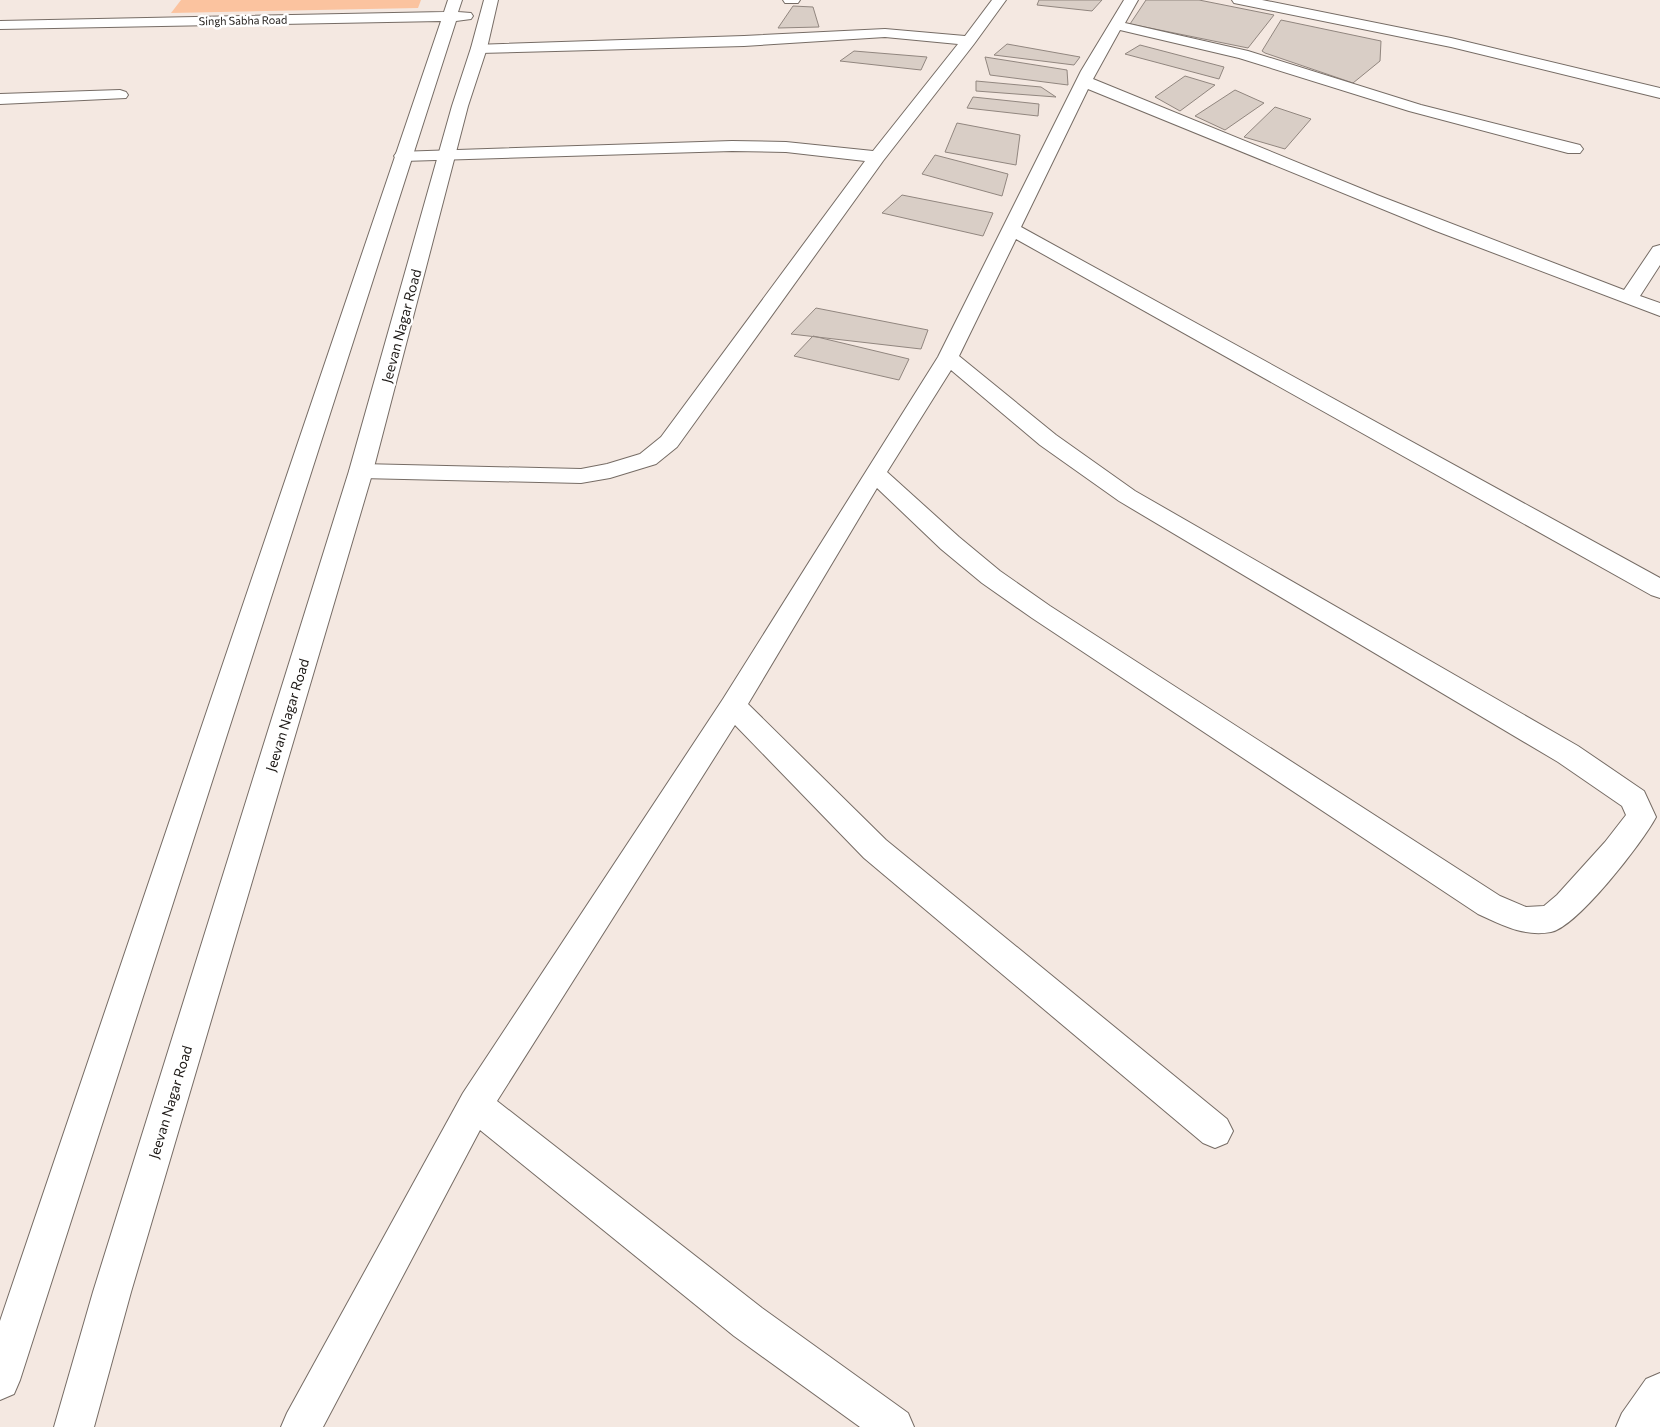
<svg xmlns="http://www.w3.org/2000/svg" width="1660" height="1427" viewBox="0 0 1660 1427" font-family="Commissioner,sans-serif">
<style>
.green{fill:#fbc39f}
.building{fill:#d9cec6;stroke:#91867f}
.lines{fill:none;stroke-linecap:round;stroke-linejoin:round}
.street-casing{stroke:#766c65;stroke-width:2}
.secondary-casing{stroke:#766c65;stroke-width:2}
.street{fill:#fff;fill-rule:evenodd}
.secondary{fill:#fff;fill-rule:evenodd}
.labels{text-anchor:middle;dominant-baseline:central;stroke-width:5;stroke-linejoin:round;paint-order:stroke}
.far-street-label{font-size:11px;fill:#1d1916;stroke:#fff}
.street-label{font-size:14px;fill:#1d1916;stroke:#fff}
</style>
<rect width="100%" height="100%" fill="#f4e8e1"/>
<path class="green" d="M181 0H421L418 8 171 13Z"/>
<path class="building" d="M1039 0H1102L1092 11 1037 5Z
M1146 0H1199L1274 15 1248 48 1130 24Z
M793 6 813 7 819 27 778 28Z
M1281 20 1381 41 1380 61 1353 83 1265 53 1262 51Z
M1007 44 1080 57 1074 65 994 55Z
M1140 45 1224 67 1219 79 1125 54Z
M854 51 927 57 921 70 840 61Z
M985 57 1067 70 1068 85 990 75Z
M1185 76 1215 85 1180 111 1155 97Z
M976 81 1041 87 1056 97 976 91Z
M1235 90 1264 103 1225 130 1195 116Z
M973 97 1039 104 1038 116 967 108Z
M1275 107 1311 119 1285 149 1244 137Z
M957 123 1020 135 1016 165 945 152Z
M935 155 1008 174 1002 196 922 174Z
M902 195 993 213 983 236 882 213Z
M816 308 928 330 921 349 791 334Z
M813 336 909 359 899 380 794 356Z"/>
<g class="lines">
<g class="street-casing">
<path id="street" d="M783 0H800L798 3H785Z
M992 0H1006L974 44 883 161 677 447 656 464 610 478 581 483 361 478 353 476 349 471 353 466 361 464 581 469 607 464 640 454 661 437 865 161 786 152 732 151 403 161 397 160 394 156 397 152 732 141 786 142 873 151 958 44 885 37 744 46 479 53 474 51 471 48 474 45 744 36 885 29 965 36Z
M1124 0H1138L1125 23 1248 51 1421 105 1580 145 1583 149 1580 153H1568L1409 111 1239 58 1120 30 1093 79 1377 195 1624 290 1653 247 1660 245V265L1640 296 1660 303V316L1436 231 1088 89 1021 227 1660 578V598L1651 595 1016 239 959 356 1056 435 1135 491 1578 746 1644 791 1656 817C1643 842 1577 927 1551 932 1524 937 1502 925 1478 914L1032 618 982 583 941 549 877 488 748 704 886 840 1227 1119 1233 1131 1227 1143 1215 1148 1203 1143 864 858 735 725 497 1101 762 1308 908 1413 914 1427H860L734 1336 480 1130 323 1427H281L287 1413 463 1093 723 699 938 357 1081 71ZM951 370 1040 445 1119 501 1558 762 1622 806 1626 815 1605 842 1557 895 1544 906 1526 907 1500 896 1050 606 1000 571 959 537 887 472Z
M1232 0H1262L1451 38 1660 88V98L1451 47 1239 4 1234 3Z
M120 90 126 92 128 95 126 98 0 104V94Z
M1660 1373V1427H1616L1622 1413 1646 1379Z"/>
</g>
<g class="secondary-casing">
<path id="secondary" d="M448 0H462L458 12 471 13 473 16 471 19 456 21 20 1380 14 1394 0 1400V1321L441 21 0 29V21L444 12Z
M484 0H498L487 48 468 106 373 471 131 1292 94 1427H54L93 1292 349 471 452 106 471 48Z"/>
</g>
<use href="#street" class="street"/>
<use href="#secondary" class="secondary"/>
</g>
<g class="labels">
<g class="far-street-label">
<text transform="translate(243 20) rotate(-1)">Singh Sabha Road</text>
</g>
<g class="street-label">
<text transform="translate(401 326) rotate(-75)">Jeevan Nagar Road</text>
<text transform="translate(287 715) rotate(-73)">Jeevan Nagar Road</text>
<text transform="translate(170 1102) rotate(-73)">Jeevan Nagar Road</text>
</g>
</g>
</svg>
